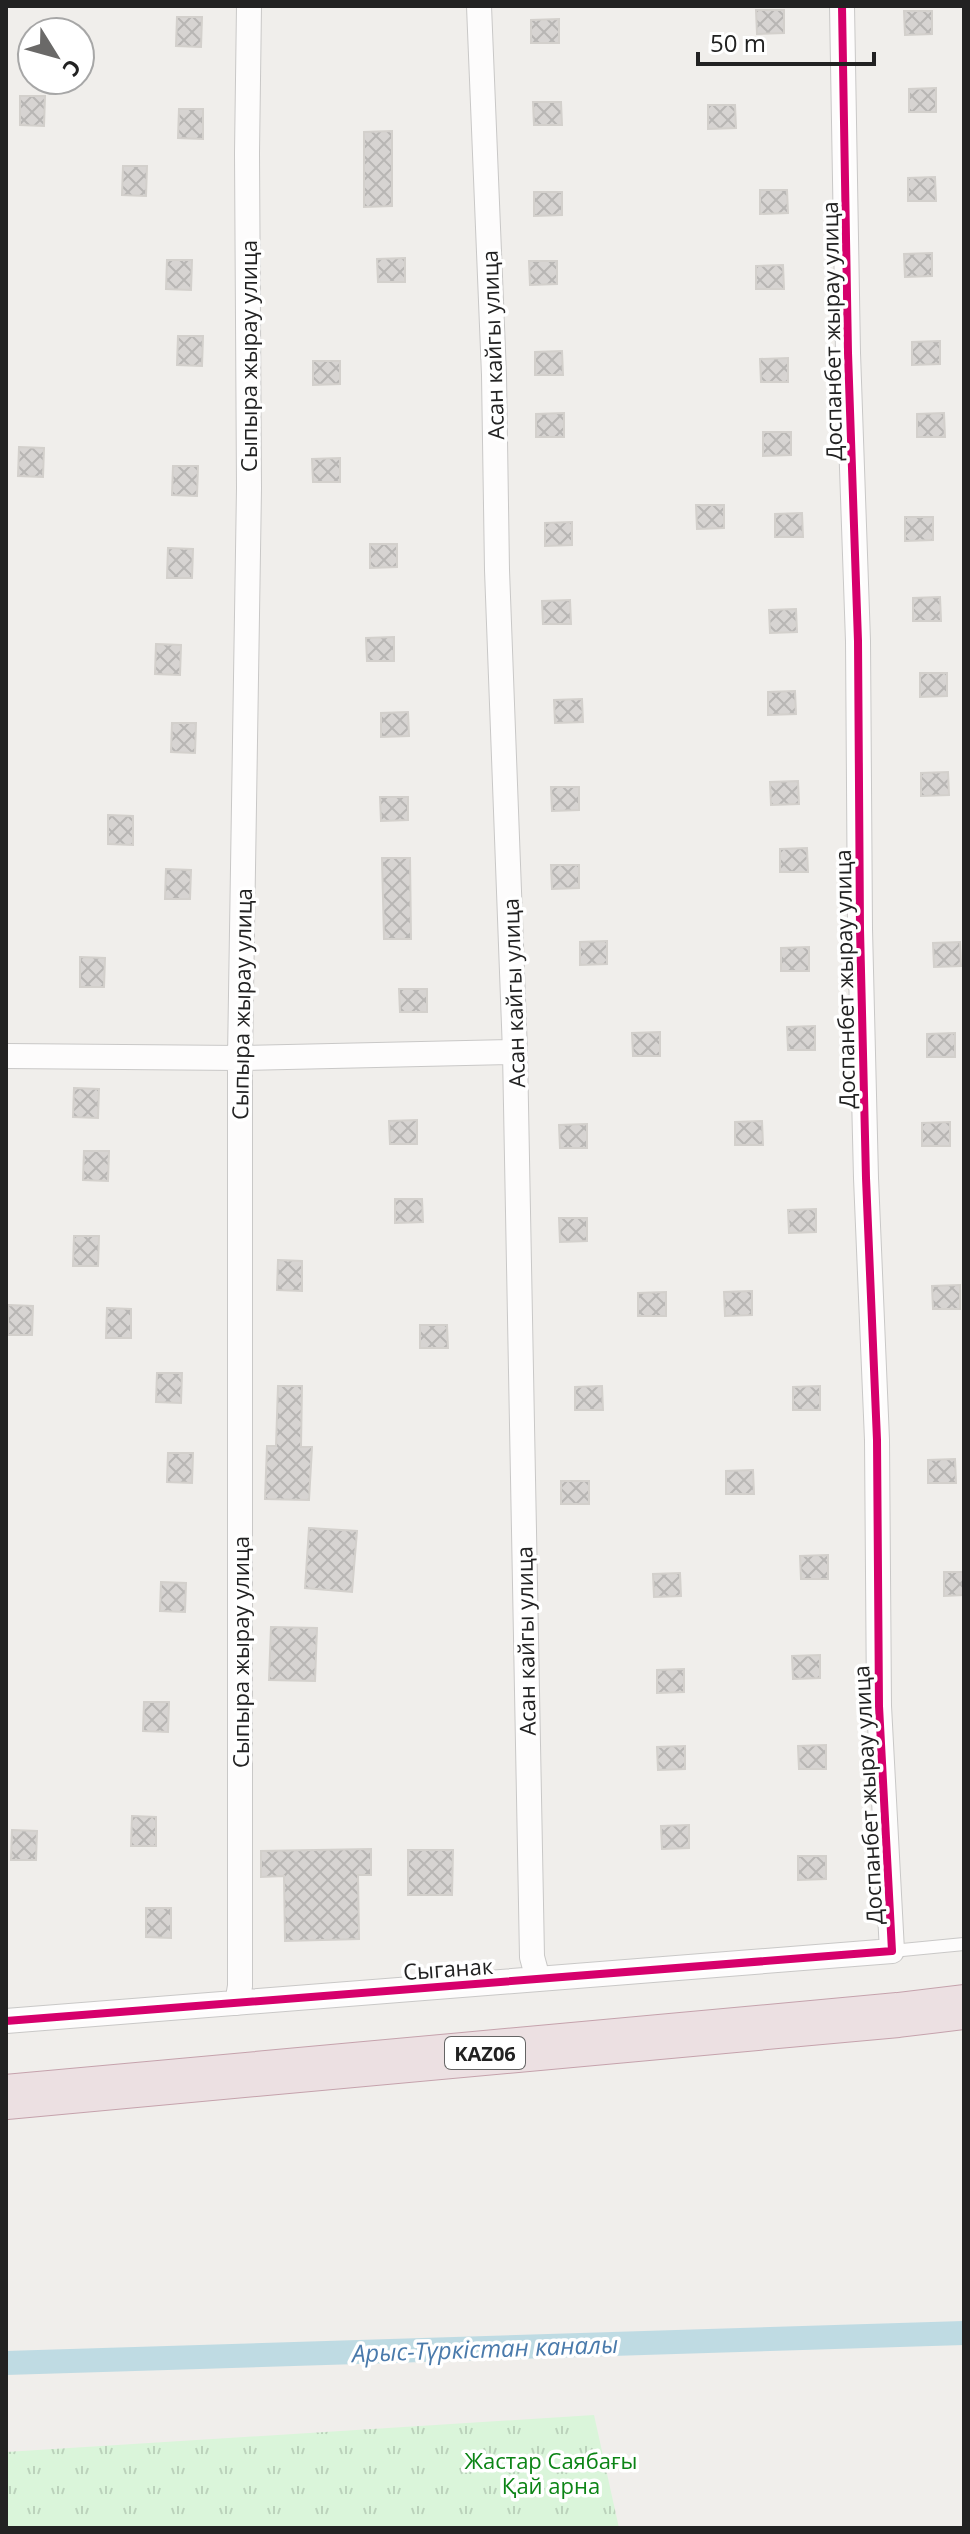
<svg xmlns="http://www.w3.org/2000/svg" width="970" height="2534" viewBox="0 0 970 2534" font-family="'Open Sans',sans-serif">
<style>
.park{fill:url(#park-tufts)}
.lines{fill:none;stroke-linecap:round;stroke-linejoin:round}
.canal{stroke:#bfdbe3;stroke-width:24}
.building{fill:url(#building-cross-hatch);stroke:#d3d0cc;stroke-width:2}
.lane-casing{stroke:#c9c8c7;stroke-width:14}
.street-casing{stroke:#c9c8c7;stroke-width:26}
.highway-casing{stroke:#c5a2ac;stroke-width:46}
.lane{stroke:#fdfcfc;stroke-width:12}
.street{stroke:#fdfcfc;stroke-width:24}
.highway{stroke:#ece0e2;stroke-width:44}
.cycleway-casing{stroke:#fff;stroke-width:13}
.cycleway{stroke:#d6006c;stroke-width:8}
.labels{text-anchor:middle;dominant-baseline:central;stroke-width:7;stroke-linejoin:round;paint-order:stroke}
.shield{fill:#fff;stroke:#646464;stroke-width:2}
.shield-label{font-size:20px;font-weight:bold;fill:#222}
.street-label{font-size:22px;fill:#222;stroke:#fff}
.park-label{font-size:22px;fill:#0c8416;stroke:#fff}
.water-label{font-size:24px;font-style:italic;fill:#4a7aab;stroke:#fff}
</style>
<defs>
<pattern id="park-tufts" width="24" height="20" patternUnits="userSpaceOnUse" patternTransform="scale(2)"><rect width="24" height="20" fill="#daf5da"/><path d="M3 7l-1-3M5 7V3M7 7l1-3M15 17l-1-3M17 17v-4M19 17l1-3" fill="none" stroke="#bbd2bb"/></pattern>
<pattern id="building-cross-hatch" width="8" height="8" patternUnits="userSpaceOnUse" patternTransform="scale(2)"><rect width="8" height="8" fill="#d7d4d2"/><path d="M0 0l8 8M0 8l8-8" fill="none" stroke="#b8b6b4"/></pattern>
</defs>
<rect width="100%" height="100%" fill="#f0eeeb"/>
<path class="park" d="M594 2415 619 2528H6V2452Z"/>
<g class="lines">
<path class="canal" d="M6 2363 964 2333"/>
</g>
<path class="building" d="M756 10H784V33L757 34Z
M904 11H932V34L905 35Z
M177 17H202L201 47 176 46Z
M559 19V43H531V20Z
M936 88V112H909V89Z
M20 96H45L44 126 20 125Z
M533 102H561L562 125H534Z
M708 105H735L736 128 708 129Z
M179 109H203V139L178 138Z
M392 131V206L364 207V132Z
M123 166H147L146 196 122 195Z
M935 177 936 201H908V178Z
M760 190H787L788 213 760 214Z
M534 192H562V215L534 216Z
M932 253V276L905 277 904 254Z
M405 258V282H378L377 259Z
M167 260H192L191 290 166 289Z
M529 261H557V284L530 285Z
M783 265 784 289H756V266Z
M178 336H203L202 366 177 365Z
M940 341V364L912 365V342Z
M562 351 563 375H535V352Z
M788 358V382H761L760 359Z
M313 361H340V384L313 385Z
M564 413V437H536V414Z
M944 413 945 437H917V414Z
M763 432H791V455L763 456Z
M19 447 44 448 43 477 18 476Z
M340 458V482H313L312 459Z
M173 466H198L197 496 172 495Z
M696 505H724V528L697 529Z
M802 513 803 537H775V514Z
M905 517H933V540L905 541Z
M572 522V545L545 546V523Z
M370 544H397V567L370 568Z
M168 548 193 549 192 578H167Z
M940 597 941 621H913V598Z
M570 600 571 624H543L542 601Z
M796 609 797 632 770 633 769 610Z
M394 637V661H367L366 638Z
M156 644 181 645 180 675 155 674Z
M920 673H947V696L920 697Z
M795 691 796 714 768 715V692Z
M582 699 583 722 555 723 554 700Z
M408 712 409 736 381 737V713Z
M172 723H196L195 753 171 752Z
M948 772 949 795 921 796V773Z
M798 781 799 804 771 805 770 782Z
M551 787H579V810L552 811Z
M380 797H408V820L381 821Z
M108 815 133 816V845L108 844Z
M807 848 808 872H780V849Z
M382 858H410L411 939H384Z
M551 865H579V888L552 889Z
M166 869 191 870 190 899H165Z
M607 941V964L580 965V942Z
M960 942 961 966 934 967 933 943Z
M809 947V971H781V948Z
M80 957 105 958 104 987H80Z
M399 989H427V1012H400Z
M815 1026V1050H788L787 1027Z
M660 1032V1056H633L632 1033Z
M955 1033V1057H927V1034Z
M74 1088 99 1089 98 1118 73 1117Z
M417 1120V1144H390L389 1121Z
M762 1121 763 1145H735V1122Z
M950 1122V1146H922V1123Z
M587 1124V1148H560L559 1125Z
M84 1151H109L108 1181 83 1180Z
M395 1199H422L423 1222 395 1223Z
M816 1209V1232L789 1233 788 1210Z
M559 1218H587V1241L560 1242Z
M74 1236H99L98 1266H73Z
M278 1260 302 1261V1291L277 1290Z
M960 1285V1309H933L932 1286Z
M752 1291V1315L725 1316 724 1292Z
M666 1292V1316H638V1293Z
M8 1305 33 1306 32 1335H8Z
M107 1308 131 1309V1338H106Z
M420 1325H447L448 1348H420Z
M157 1373H182L181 1403 156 1402Z
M278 1386H302L301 1447H312L309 1500 265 1499 267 1446H276Z
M602 1386 603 1410H575V1387Z
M820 1386V1410H793V1387Z
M168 1453H193L192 1483 167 1482Z
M955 1459 956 1483H928V1460Z
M753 1470 754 1494H726V1471Z
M561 1481H589V1504H561Z
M309 1528 357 1531 352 1592 305 1588Z
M828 1555V1579H801L800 1556Z
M944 1572H964V1595L944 1596Z
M680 1573 681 1596 654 1597 653 1574Z
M161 1582 186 1583 185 1612 160 1611Z
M271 1627 317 1628 315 1681 269 1680Z
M820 1655V1678L793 1679 792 1656Z
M684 1669V1692L657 1693V1670Z
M144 1702H169L168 1732 143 1731Z
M826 1745V1769H799L798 1746Z
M685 1746V1769L658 1770 657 1747Z
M132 1816 156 1817V1846H131Z
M689 1825V1848L662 1849 661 1826Z
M12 1830 37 1831 36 1860H11Z
M371 1849V1875H358L359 1939 285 1941 284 1876 261 1877V1851Z
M408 1850H453L452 1895H408Z
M798 1856H826V1879L798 1880Z
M146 1908H171V1938L146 1937Z"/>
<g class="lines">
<g class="lane-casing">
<path id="lane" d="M892 1951 964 1944"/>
</g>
<g class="street-casing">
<path id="street" d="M479 6 494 375 497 570 515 1052 532 1957 538 1979
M6 1056 240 1058 515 1052
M237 2003 240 1986V1058L249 488 247 153 249 6
M6 2021 892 1951 879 1706 877 1440 866 1178 860 929 858 641 848 353 842 6"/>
</g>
<g class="highway-casing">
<path id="highway" d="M6 2097 898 2015 964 2007"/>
</g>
<use href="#lane" class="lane"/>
<use href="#street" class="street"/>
<use href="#highway" class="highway"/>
<g class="cycleway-casing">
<path id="cycleway" d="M6 2021 892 1951 879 1706 877 1440 866 1178 860 929 858 641 848 353 842 6"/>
</g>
<use href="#cycleway" class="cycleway"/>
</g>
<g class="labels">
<rect class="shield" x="445" y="2037" width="80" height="32" rx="6"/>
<g class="shield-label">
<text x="485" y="2053">KАZ06</text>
</g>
<g class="street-label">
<text transform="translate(831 331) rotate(-91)">Доспанбет жырау улица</text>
<text transform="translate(492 345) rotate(-92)">Асан кайгы улица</text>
<text transform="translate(248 356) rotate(-90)">Сыпыра жырау улица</text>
<text transform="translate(844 979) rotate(-91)">Доспанбет жырау улица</text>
<text transform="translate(513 993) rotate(-92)">Асан кайгы улица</text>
<text transform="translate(241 1004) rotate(-89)">Сыпыра жырау улица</text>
<text transform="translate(525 1641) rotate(-91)">Асан кайгы улица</text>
<text transform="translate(240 1652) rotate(-90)">Сыпыра жырау улица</text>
<text transform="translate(867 1795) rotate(-93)">Доспанбет жырау улица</text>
<text transform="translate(448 1968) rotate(-4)">Сыганак</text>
</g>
<g class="park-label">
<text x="551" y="2460">Жастар Саябағы<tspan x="551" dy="25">Қай арна</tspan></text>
</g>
<g class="water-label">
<text transform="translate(485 2348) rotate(-2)">Арыс-Түркістан каналы</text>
</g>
</g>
<rect width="970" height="2534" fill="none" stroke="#222222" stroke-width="16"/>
<g transform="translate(56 56) rotate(127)"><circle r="38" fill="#ffffff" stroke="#a7a7a7" stroke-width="2"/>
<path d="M0-6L14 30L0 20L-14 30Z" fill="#6a6968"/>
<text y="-12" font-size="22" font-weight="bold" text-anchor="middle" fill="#222222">С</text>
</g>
<path d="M698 52v12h176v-12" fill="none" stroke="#222222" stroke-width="4"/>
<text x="710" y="52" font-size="24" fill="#222222" stroke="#ffffff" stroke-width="6" paint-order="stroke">50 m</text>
</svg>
